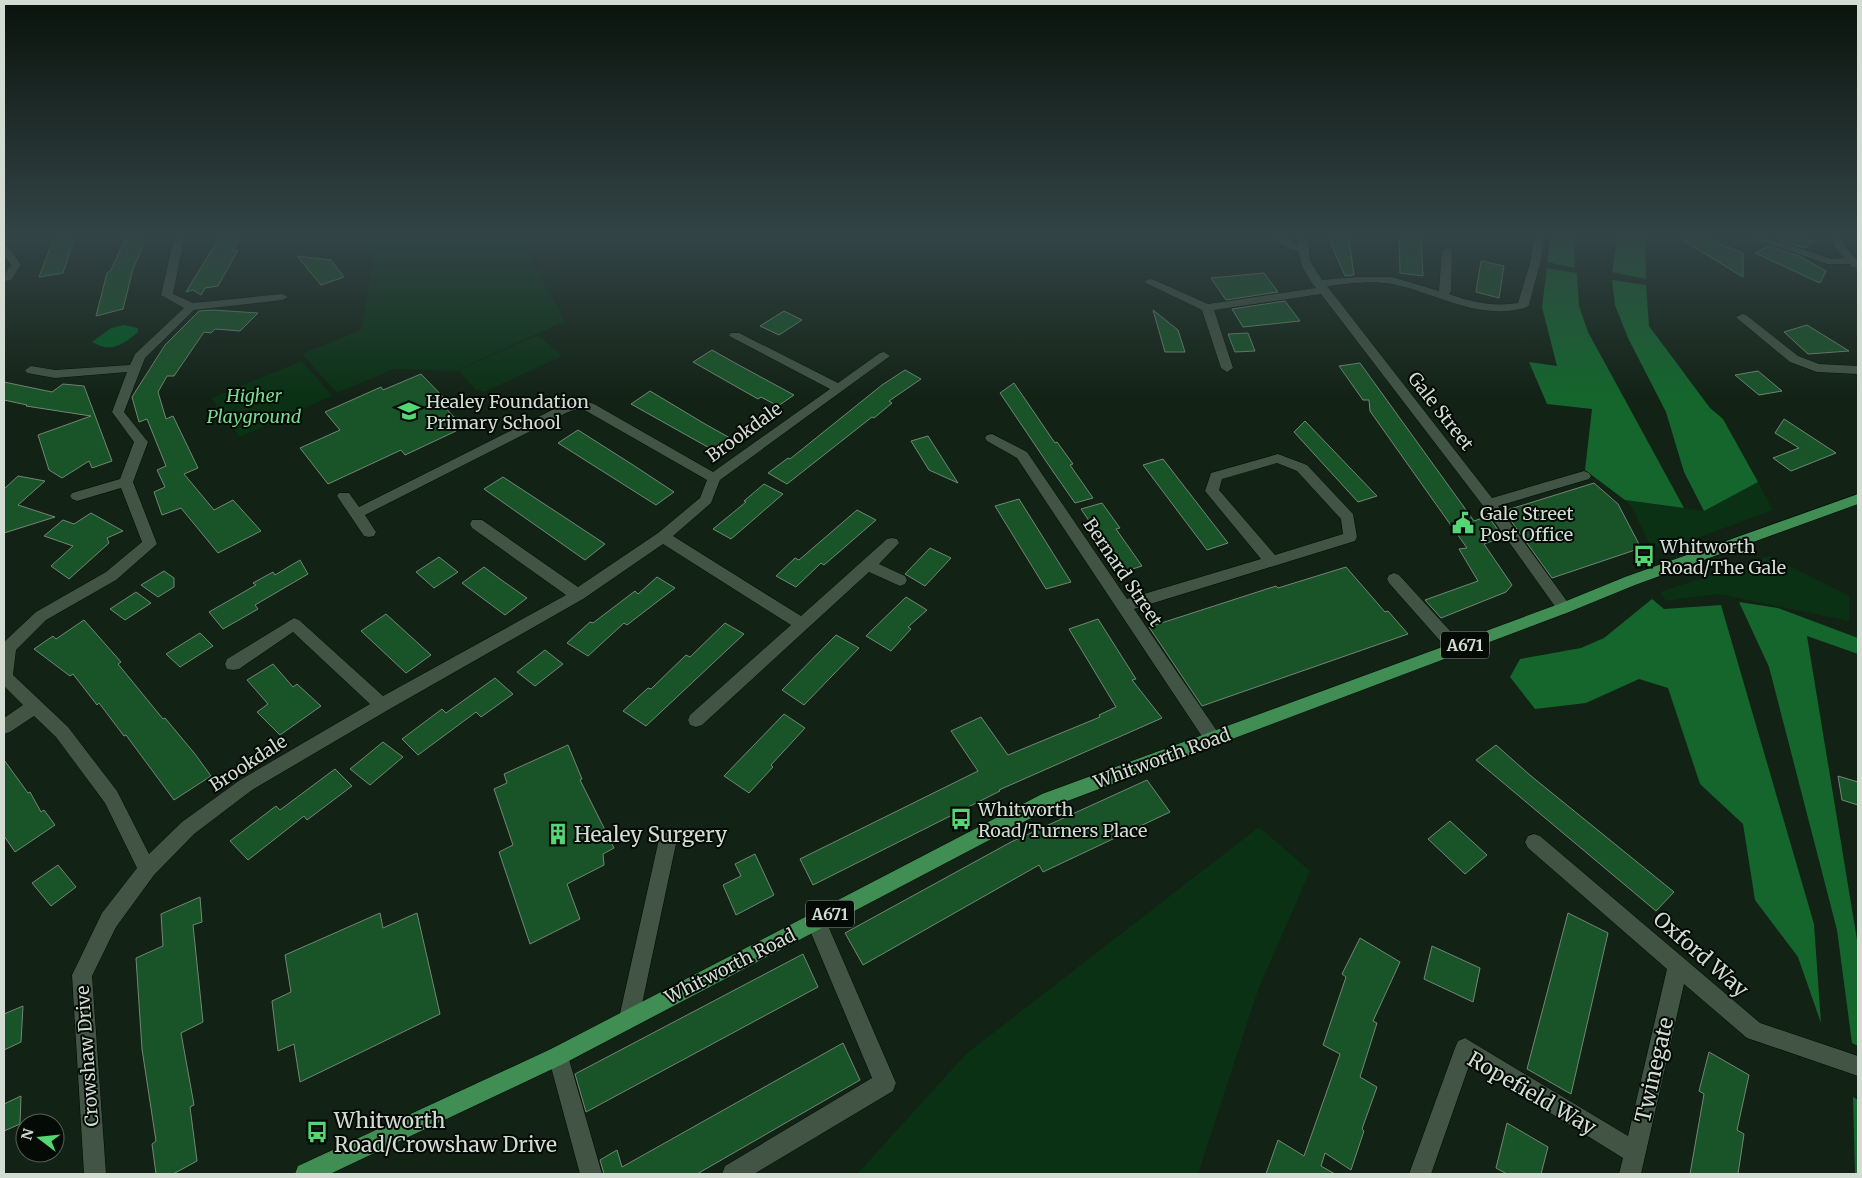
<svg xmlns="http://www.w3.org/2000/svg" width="1862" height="1178" viewBox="0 0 1862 1178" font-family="Merriweather,serif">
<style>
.green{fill:#0a3114}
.forest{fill:#14662d}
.water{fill:#005b22}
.building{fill:#195428;stroke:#738676}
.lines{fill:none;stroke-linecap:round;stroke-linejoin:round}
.minor-casing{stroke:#010b02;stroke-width:1}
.major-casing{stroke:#010b02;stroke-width:1}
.minor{fill:#425444;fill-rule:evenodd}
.major{fill:#418e54;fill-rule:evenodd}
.labels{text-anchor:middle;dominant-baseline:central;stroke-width:4;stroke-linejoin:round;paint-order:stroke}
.shield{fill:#040a05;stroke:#949d95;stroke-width:1}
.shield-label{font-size:16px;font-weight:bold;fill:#d2dcd3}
.park-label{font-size:18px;font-style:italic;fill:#79dd8c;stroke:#040a05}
.poi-label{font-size:18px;fill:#d2dcd3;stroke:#040a05;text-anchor:start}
.street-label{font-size:18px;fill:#d2dcd3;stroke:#040a05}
.near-poi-label{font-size:21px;fill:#d2dcd3;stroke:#040a05;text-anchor:start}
.near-street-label{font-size:21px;fill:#d2dcd3;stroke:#040a05}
</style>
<rect width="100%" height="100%" fill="#122215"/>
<path class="green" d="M414 233H518L565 321 455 371 394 369 337 393 302 354 361 330 376 241Z
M575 233H616L609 253H587L576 249 573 237Z
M538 335 562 356 484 392 476 390 458 370Z
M302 361 332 396 240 437 211 398Z
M1758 482 1773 510 1673 547 1650 546 1633 509 1625 500 1704 511Z
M1769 556 1849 596V621L1718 594 1666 601 1660 592Z
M1259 827 1310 871 1258 990 1198 1174H857L966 1054Z"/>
<path class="forest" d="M1551 233H1574L1575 268 1547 262Z
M1618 233H1645L1646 279 1612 272Z
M1547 268 1577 273 1579 306 1588 332 1684 508 1625 500 1585 470 1592 409 1547 404 1529 362 1557 366 1542 307Z
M1612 280 1646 285 1649 326 1710 408 1723 419 1758 482 1704 511 1684 472 1666 412 1628 338 1615 305Z
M1652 599 1664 609 1721 605 1814 924 1821 1023 1798 957 1755 900 1743 824 1700 784 1668 688 1639 679 1586 703 1535 709 1510 677 1520 659 1581 648 1604 638Z
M1739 602 1778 608 1858 638V654L1807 636 1858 946V1046L1852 1043 1837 930 1769 667Z
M1853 1097 1858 1100V1174H1855Z"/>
<path class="water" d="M124 325 138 328V332C123 345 111 353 92 342L111 328Z"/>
<path class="building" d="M56 233H76L63 273 39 277Z
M128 233H146L141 251 133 269 123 309 96 316 107 273 111 270Z
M1330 233H1348L1354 275 1345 276 1332 246Z
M1399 233H1421L1423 276 1400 273Z
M1681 233H1691L1743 253V277L1679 238Z
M1790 233H1792L1813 242 1805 248 1779 240Z
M242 237 232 251 238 250 218 286 205 288 201 295 193 290 186 292 219 238Z
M1768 246 1799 256 1826 271 1820 283 1755 253Z
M297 256 331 260 344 277 321 285Z
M1481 261 1504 266 1499 298 1476 292Z
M1264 273 1278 292 1226 300 1211 278Z
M1285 301 1300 321 1243 327 1232 309Z
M213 310 258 313 240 331 215 329 211 333 204 332 174 376H167L158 392 166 419 173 416 198 468 184 474 214 510 233 500 261 531 218 553 181 508 162 515 154 492 165 487 157 470 166 466 147 419 139 422 132 397 165 345 199 311Z
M1153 310 1178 330 1185 352H1165Z
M784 311 802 320 779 335 760 326Z
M1807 325 1849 351 1808 354 1784 332Z
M1248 333 1255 351 1235 352 1228 334Z
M712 350 735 363 794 395 778 406 761 397 758 399 693 362Z
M1360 363 1474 521 1488 516 1503 537 1484 544 1512 585 1506 592 1441 618 1425 600 1478 581 1459 549 1467 548 1370 411 1369 400H1363L1339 366Z
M905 370 921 379 889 401 892 403 874 418 872 417 787 484 768 473 788 458 790 459 882 385Z
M1758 371 1782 391 1759 395 1735 375Z
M421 374 446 400 441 403 455 418 447 421 456 431 405 455 401 450 328 484 300 448 340 430 325 412 381 387 383 390Z
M4 382 52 392 63 384 84 386 112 461 92 468 89 461 62 478 49 470 38 435 91 416 26 406 27 405 4 400Z
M1014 383 1055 443 1057 442 1073 464 1070 465 1093 498 1075 503 1052 470 1000 393Z
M650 391 705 424 730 438 713 450 631 404Z
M1784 419 1836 453 1791 471 1773 458 1799 448 1775 433Z
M1305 421 1377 496 1358 502 1294 432Z
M578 430 633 465 674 492 656 505 558 443Z
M928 436 958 483 929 470 911 441Z
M1163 459 1228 543 1207 550 1143 465Z
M18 476 45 481 18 505 55 517 4 533V489Z
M503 477 558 513 605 544 585 560 484 489Z
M1594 483 1618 504 1641 548 1552 578 1504 511Z
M764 484 783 494 731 539 713 529 746 502 744 501Z
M1019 499 1071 582 1046 589 995 506Z
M1102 503 1120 528 1116 529 1142 566 1123 572 1100 540H1102L1081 509Z
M857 510 876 520 824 565 821 563 796 587 776 576 795 558 799 560Z
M91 513 123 531 107 538 109 543 69 579 51 566 73 546 44 536 63 520 74 524Z
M930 548 951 558 925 586 905 574Z
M439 557 458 572 434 588 416 572Z
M300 560 308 574 255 605 258 609 223 629 209 612 256 585 253 583 273 572 275 575Z
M484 567 500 579 527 598 505 615 462 583Z
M1346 567 1385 612 1388 611 1408 634 1202 706 1149 627 1276 586 1278 588Z
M164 571 174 578V587L158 597 141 585Z
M657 577 675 588 627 625 624 623 588 656 567 643 590 622 593 623 635 591 638 594Z
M136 592 151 603 125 620 110 609Z
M906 597 927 610 908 627 911 629 891 651 866 636Z
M386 614 431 655 406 673 361 631Z
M1098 619 1136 679 1132 680 1162 718 999 790 1000 791 813 885 800 859 978 771 951 731 981 717 1008 755 1100 717 1099 715 1116 707 1069 629Z
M84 620 121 662 118 664 163 719 165 718 195 754 211 776 174 800 126 735 124 736 99 703 97 705 73 674 70 676 34 649 53 636 56 639Z
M725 623 744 634 646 726 623 711 648 688 651 689 686 655 690 657Z
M200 633 213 646 180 667 166 654Z
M836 635 859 648 804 705 782 690Z
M545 650 563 664 535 686 517 672Z
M273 664 293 687 297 684 321 706 280 735 257 712 268 704 247 680Z
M495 678 513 694 481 717 476 712 418 755 402 739 442 709 446 713Z
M784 714 805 728 771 765 773 767 749 793 724 776Z
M383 742 403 757 370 785 350 769Z
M568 745 582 779 580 780 614 848 603 854 604 865 567 884 580 919 530 944 499 852 513 845 494 789 507 783 504 774Z
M1496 745 1531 776 1674 892 1656 911 1476 760Z
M4 760 28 793 30 792 41 812 44 810 55 825 15 852 4 836Z
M335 769 352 786 307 820 304 816 248 860 230 841 276 806 280 810Z
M1838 776 1858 782V805L1842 800Z
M1147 780 1170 812 1043 872 1039 865 863 965 845 933 1011 842Z
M1450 821 1487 855 1465 874 1428 839Z
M755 854 774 895 736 915 723 885 741 876 735 864Z
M58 865 76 887 51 906 32 883Z
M200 897 202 922 193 925 203 1022 181 1033 194 1105 190 1107 197 1161 173 1174H156L152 1144 156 1141 142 1049 136 958 163 946 161 914Z
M380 913 383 928 417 913 440 1014 300 1082 294 1044 278 1051 272 1001 291 992 285 955Z
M1568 913 1608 933 1571 1094 1527 1069Z
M1360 938 1400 962 1373 1021 1377 1023 1360 1077 1377 1087 1362 1129 1364 1131 1351 1170 1325 1153 1321 1166 1335 1174H1266L1278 1140 1304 1156 1340 1054 1323 1045 1346 977 1342 974Z
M1432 946 1480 968 1473 1002 1424 979Z
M803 954 818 987 586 1112 575 1074Z
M23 1006 21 1042 4 1050V1014Z
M843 1043 860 1080 697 1174H604L600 1160 617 1150 622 1167Z
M1709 1052 1749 1075 1737 1130 1744 1134 1738 1174H1690L1704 1094 1699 1091Z
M21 1096 20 1124 4 1131V1104Z
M1507 1123 1548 1147 1541 1174H1507L1496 1168Z"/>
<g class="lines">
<g class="minor-casing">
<path id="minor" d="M175 233H185L173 294 193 303 282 294 288 297 282 300 194 310 145 358 124 412 148 442 133 482 157 544 116 580 46 620 16 650 13 675 68 727 117 791 149 854 182 822 240 780 370 704 293 632 239 669 233 670 227 669 225 664 227 659 294 618 299 620 383 696 566 595 472 528 470 524 472 520H482L578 587 658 533 700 498 707 480 581 408 568 412 365 515 376 532 374 536 369 537 364 536 337 496 339 493H349L359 507 560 406 582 400 594 404 713 472 830 389 731 337 729 335 731 333H739L838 383 880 353 884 352 890 356 720 480 711 503 673 536 801 616 887 539 892 538 897 539 899 543 879 564 905 576 907 580 905 584 900 586 869 572 702 725 696 727 690 725 688 720 690 715 791 625 663 544 583 599 388 710 252 790 194 834 154 875 116 927 92 976 106 1174H84L72 975 102 913 137 868 105 803 56 737 34 716 10 732 4 734V718L23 705 4 686V642L36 612 106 572 142 542 121 488 77 501 72 499 70 496 72 493 120 479 134 442 112 412 127 372 55 378 27 373 25 370 31 366 55 370 130 365 135 354 184 308 161 295Z
M1264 233H1277L1298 245 1297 233H1307L1310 261 1322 280 1357 277H1392L1439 291 1442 251 1447 248 1451 249 1452 251 1451 291 1449 294C1471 302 1494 307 1518 303L1530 263 1535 233H1545L1540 263 1529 305C1525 309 1520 309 1515 310 1471 317 1433 292 1392 284 1372 280 1347 284 1327 286L1492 498 1584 471 1589 473 1591 476 1589 479 1498 506 1569 604 1572 608 1569 612 1564 614 1559 612 1484 507 1321 294 1214 310 1233 368 1227 372 1221 368 1202 310 1144 282 1150 279 1154 280 1208 304 1316 288C1307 276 1300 266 1299 251L1289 249Z
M1737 233H1753L1832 259 1844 258 1835 247 1830 233H1840L1845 246 1858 261V268L1852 267 1850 264H1828Z
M4 245 8 246 21 265 11 280 4 281V275L11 265 4 255Z
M1742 314 1746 315 1798 356 1819 364 1858 366V374L1817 372 1790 362 1738 319 1736 317Z
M992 434 1027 452 1127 599 1261 559 1205 491 1211 473 1278 454 1307 465 1353 514 1357 537 1355 541 1134 609 1219 734 1221 739 1219 744 1213 746 1207 744 1017 458 987 441 985 438 987 435ZM1277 463 1297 471 1341 519 1343 534 1275 555 1219 490 1222 479Z
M1394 573 1399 575 1462 644 1464 648 1462 652 1456 654 1450 652 1389 583 1387 579 1389 575Z
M668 831 674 833 677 839 639 1018 636 1025 629 1028 622 1025 619 1018 659 839 662 833Z
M1534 834 1540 836 1760 1023 1858 1056V1076L1747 1038 1684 984 1641 1174H1619L1623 1158 1470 1063 1431 1174H1409L1455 1048 1458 1041 1465 1038 1628 1136 1667 969 1528 848 1525 842 1528 836Z
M816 912 823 914 896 1083 893 1091 754 1174H722L725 1166 872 1078 806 921 809 914Z
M558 1046 565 1049 568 1056 602 1174H580L548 1056 551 1049Z"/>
</g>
<g class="major-casing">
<path id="major" d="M1858 494V504L1635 585 1569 612 1054 806 565 1063 330 1174H295L298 1166 551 1049 1042 794 1559 604 1625 577Z"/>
</g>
<use href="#minor" class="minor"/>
<use href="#major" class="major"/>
</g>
<linearGradient id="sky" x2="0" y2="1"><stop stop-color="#0a130c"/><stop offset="0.59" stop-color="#334446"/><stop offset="1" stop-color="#334446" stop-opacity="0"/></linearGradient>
<rect width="1862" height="398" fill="url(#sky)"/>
<defs>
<g id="school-bare" transform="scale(1.725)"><path d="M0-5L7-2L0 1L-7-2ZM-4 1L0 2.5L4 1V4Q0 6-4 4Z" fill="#53d673" stroke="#040a05" stroke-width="2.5" paint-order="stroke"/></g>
<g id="civic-bare" transform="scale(1.725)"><path d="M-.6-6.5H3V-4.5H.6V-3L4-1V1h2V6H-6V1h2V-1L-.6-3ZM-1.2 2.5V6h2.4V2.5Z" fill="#53d673" stroke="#040a05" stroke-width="2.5" paint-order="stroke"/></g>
<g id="bus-bare" transform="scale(1.725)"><path d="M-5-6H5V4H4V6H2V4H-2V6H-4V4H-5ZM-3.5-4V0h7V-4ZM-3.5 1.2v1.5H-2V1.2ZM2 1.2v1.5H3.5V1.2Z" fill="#53d673" stroke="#040a05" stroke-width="2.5" paint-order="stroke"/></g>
<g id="building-bare" transform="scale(1.725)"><path d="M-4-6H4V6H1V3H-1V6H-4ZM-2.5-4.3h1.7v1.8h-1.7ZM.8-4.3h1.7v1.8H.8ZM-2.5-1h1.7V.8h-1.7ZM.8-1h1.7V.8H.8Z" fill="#53d673" stroke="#040a05" stroke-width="2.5" paint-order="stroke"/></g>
</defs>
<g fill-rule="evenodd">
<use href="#school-bare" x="409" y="411"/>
<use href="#civic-bare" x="1463" y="523"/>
<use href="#bus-bare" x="1644" y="556"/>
<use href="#bus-bare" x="961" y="819"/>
<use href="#building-bare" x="558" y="834"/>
<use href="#bus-bare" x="317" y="1132"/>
</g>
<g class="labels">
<g class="shield">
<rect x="1441" y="631.5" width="48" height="27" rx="4"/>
<rect x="806" y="900.5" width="48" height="27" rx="4"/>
</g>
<g class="shield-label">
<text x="1465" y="645">A671</text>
<text x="830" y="914">A671</text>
</g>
<g class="park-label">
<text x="254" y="395">Higher<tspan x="254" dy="21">Playground</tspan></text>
</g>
<g class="poi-label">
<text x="426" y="401">Healey Foundation<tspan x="426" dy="21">Primary School</tspan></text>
<text x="1480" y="513">Gale Street<tspan x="1480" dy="21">Post Office</tspan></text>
<text x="1660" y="546">Whitworth<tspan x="1660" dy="21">Road/The Gale</tspan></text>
<text x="978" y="809">Whitworth<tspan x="978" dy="21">Road/Turners Place</tspan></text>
</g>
<g class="street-label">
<text transform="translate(1441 411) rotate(52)">Gale Street</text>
<text transform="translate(744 432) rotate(-36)">Brookdale</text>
<text transform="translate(1123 572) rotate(56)">Bernard Street</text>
<text transform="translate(1162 758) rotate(-20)">Whitworth Road</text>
<text transform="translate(248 763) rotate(-33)">Brookdale</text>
<text transform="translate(730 966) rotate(-27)">Whitworth Road</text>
<text transform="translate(87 1056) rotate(-94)">Crowshaw Drive</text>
</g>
<g class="near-poi-label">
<text x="574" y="834">Healey Surgery</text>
<text x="334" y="1120">Whitworth<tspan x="334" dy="24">Road/Crowshaw Drive</tspan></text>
</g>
<g class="near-street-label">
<text transform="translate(1701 954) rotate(41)">Oxford Way</text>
<text transform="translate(1654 1070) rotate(-77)">Twinegate</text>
<text transform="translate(1532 1093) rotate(30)">Ropefield Way</text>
</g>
</g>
<rect width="1862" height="1178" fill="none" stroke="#d2dcd3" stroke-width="10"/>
<g transform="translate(40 1138) rotate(286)"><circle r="24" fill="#040a05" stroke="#565e57"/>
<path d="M0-4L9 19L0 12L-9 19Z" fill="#53d673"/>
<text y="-8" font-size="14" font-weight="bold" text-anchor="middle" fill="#d2dcd3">N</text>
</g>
</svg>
